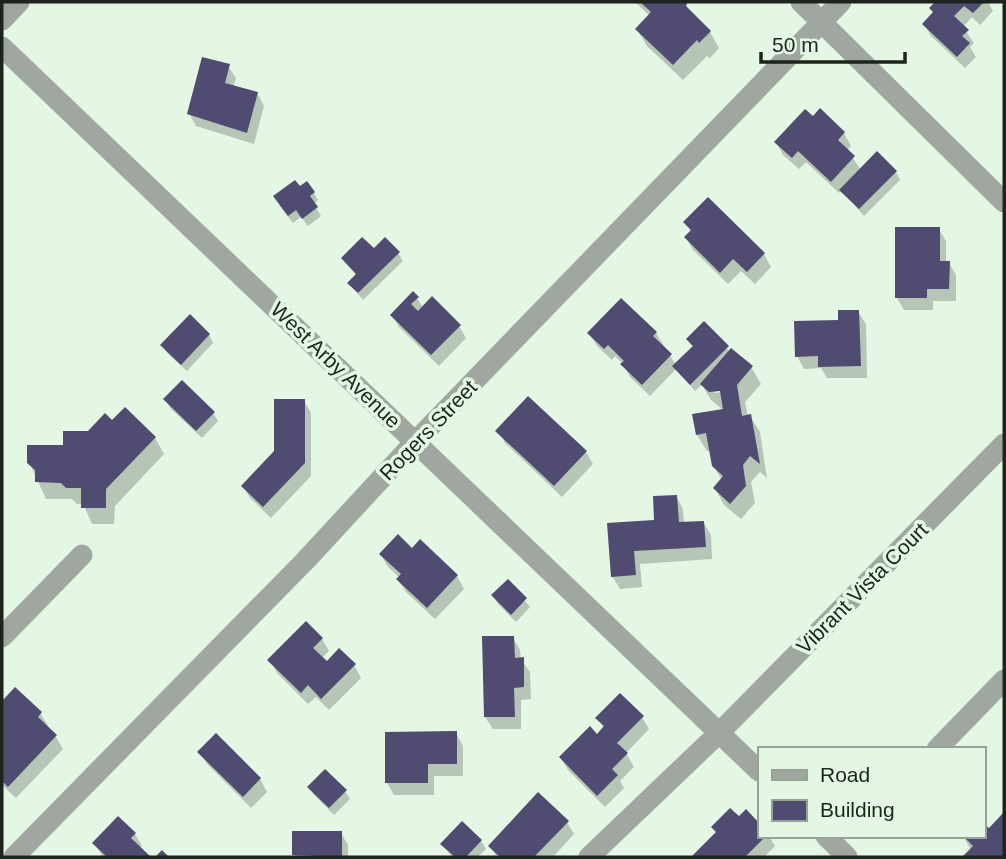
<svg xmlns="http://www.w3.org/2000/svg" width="1006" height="859" viewBox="0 0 1006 859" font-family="Helvetica,sans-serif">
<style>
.shadow{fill:#0003;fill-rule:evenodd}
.building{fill:#504b70}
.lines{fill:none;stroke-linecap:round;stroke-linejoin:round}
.minor{stroke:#a0a7a0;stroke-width:21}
.labels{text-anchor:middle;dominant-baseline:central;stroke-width:7;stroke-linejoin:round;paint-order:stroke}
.street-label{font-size:21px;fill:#1d241d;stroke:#e4f7e4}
</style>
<rect width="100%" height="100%" fill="#e4f7e4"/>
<path class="shadow" d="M635 2H682L710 32 719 48 710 58 707 56 683 80 647 46 637 29 650 16Z
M938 2H988L993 11 980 25 972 17 963 27 974 43 970 47 976 57 965 68 931 36 924 24 934 14 931 9Z
M228 66 236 78 233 87 257 93 264 106 254 144 196 126 189 113Z
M813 118 844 133 851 146 847 150 861 170 896 172 900 180 864 216 841 190 839 193 806 162 799 169 783 155 776 142Z
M299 189 314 193 318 200 314 204 321 216 308 226 301 217 293 223 279 205Z
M708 200 764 254 771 267 755 284 741 271 728 284 693 250 686 237 691 232 686 223Z
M939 229 946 241V263H949L956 275V301H933V310H904L897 298Z
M374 251 398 253 403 261 363 300 349 283 357 276 343 259Z
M417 298 423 308 459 326 466 338 439 366 399 327 392 315Z
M858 312 866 324 867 378H827L821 368 804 369 797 356 840 322Z
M190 317 209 335 213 343 187 371 167 353 163 345Z
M704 323 730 352 751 367 761 384 745 402 748 416H750L760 432 767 478 760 472 751 482 755 503 741 519 724 505 715 488 722 480 713 465 711 451H707L697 435 694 415 723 410 711 400 702 385 695 391 676 369 650 396 630 377 623 364 615 356 612 360 597 346 589 333H656L676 365 693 348 688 339ZM718 389 729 391 714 393Z
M166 400 213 413 218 421 202 438 170 408Z
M304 401 311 413V476L271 518 250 498 243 486 276 451Z
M112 422 155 438 164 454 115 506 114 524H92L83 504H77L72 499H46L29 462 65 447Z
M498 431 586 452 593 464 562 497 505 443Z
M676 496 683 509 684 524 703 522 711 535 712 559 640 564 642 587 620 589 612 576Z
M412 550 457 576 464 589 435 619 406 592 398 580 400 578 388 567 381 555Z
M508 581 530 607 516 622 498 604 493 596Z
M513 638 520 650 521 659 530 672 531 699 521 700V729H493L485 717Z
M322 639 329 651 321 659 327 664 354 665 361 678 329 710 316 697 308 704 277 673 270 660Z
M15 689 41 714 48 726 46 727 56 737 63 749 16 798 2 785V703Z
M642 717 649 729 626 753 634 767 620 781 624 788 605 807 568 770 561 758 597 736 604 729 598 718Z
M456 733 463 746V776H434V795H394L387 783Z
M216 735 260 779 267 792 251 808 207 764 200 752Z
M309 787 345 791 350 799 334 815 314 795Z
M746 812 759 825V836H769L775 846 764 857H694L717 834Z
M1003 815 1004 857H964L971 850 963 836H983Z
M567 822 574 834 553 857H497L490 846Z
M341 833 348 845V857H295L294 855Z
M135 834 142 846 140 848 149 857H103L94 843Z
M481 841 486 849 478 857H452L442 844Z"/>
<path class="building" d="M640 2H685L687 4 686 6 711 31 699 43 697 40 673 65 635 29 651 12Z
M935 2H984L973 13 964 6 954 16 969 30 962 36 970 43 957 57 922 24 933 12 929 8Z
M202 57 230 64 225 83 258 92 247 133 187 114Z
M820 108 845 132 838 140 855 156 831 182 798 151 792 158 774 142 805 109 813 116Z
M877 151 897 171 859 209 839 190Z
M295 180 300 186 307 181 315 192 310 196 318 207 302 219 296 210 288 216 273 196Z
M708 197 765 253 747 272 733 259 720 273 684 237 691 230 683 222Z
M895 227H940V261H950L949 289H927V298H895Z
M362 237 374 248 385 237 400 252 358 293 347 283 356 274 341 258Z
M413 291 419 297 411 304 418 311 432 296 461 325 431 355 390 315Z
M621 298 657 332 653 336 672 354 642 385 620 364 624 361 608 345 604 349 587 333Z
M838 310H859L861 366 818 367V356L795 357 794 321 838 320Z
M190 314 210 334 181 365 160 345Z
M704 321 729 346 690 385 672 366 693 346 686 339Z
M731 348 753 366 737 385 742 416 751 414 760 464 750 456 743 465 746 486 730 504 713 488 723 476 712 466 706 433 696 435 692 414 723 409 720 391 709 392 700 384Z
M182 380 215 412 196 431 163 399Z
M528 396 587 451 554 486 495 431Z
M274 399H305V463L263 507 241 486 274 451Z
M125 407 156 437 106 489V508H81V488H66L61 483 35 482V470L27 463V445H63V431H88L105 413 112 420Z
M677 495 679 522 704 521 706 547 634 551 636 575 611 577 607 523 654 520 653 496Z
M398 534 412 548 420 539 458 575 427 608 396 579 401 574 379 554Z
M508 579 527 598 511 615 491 595Z
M306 621 323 638 313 648 327 661 339 648 356 664 321 699 308 685 301 693 267 660Z
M482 636H514L515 658 524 657V687L514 688 515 717H484Z
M15 687 42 712 38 717 57 735 8 787 2 781V701Z
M620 693 644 716 617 743 628 753 612 769 618 775 597 796 559 757 590 726 597 734 604 726 595 718Z
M457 731V764H428V783H385V732Z
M216 733 261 778 243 797 197 752Z
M325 769 347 790 329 808 307 787Z
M538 792 569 821 534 857H500L488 846Z
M730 808 739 816 746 809 759 823V836H766L745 857H691L716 832 711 827Z
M1004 812V857H962L973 846 963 836H983V823L989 828Z
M118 816 136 833 131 838 151 857H107L92 843Z
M462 821 482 840 466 857H455L440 844Z
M292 831H342V857L292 855Z
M162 850 169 857H155Z"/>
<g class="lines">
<path class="minor" d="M801 2 1004 202
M2 20 19 2
M2 47 759 771
M2 637 82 555
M937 749 1004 680
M826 836 847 857
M14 857 305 561 416 441 841 2
M589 857 720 732 1004 444"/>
</g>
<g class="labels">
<g class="street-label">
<text transform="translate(336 365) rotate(44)">West Arby Avenue</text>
<text transform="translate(428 430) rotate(-46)">Rogers Street</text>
<text transform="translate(862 588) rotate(-45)">Vibrant Vista Court</text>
</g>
</g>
<rect width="1006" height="859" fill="none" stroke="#1d241d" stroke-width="7"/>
<rect x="758" y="747" width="228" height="91" fill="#e4f7e4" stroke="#94a394" stroke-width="2"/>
<rect x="772" y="770" width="35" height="10" fill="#a0a7a0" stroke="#94a394" stroke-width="2"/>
<text x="820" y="782" font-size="21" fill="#1d241d">Road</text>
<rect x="772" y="800" width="35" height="21" fill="#504b70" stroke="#94a394" stroke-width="2"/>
<text x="820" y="817" font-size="21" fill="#1d241d">Building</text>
<path d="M761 52v10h144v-10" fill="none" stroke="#1d241d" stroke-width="3.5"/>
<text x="772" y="52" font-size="21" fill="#1d241d" stroke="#e4f7e4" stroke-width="5" paint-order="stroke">50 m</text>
</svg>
